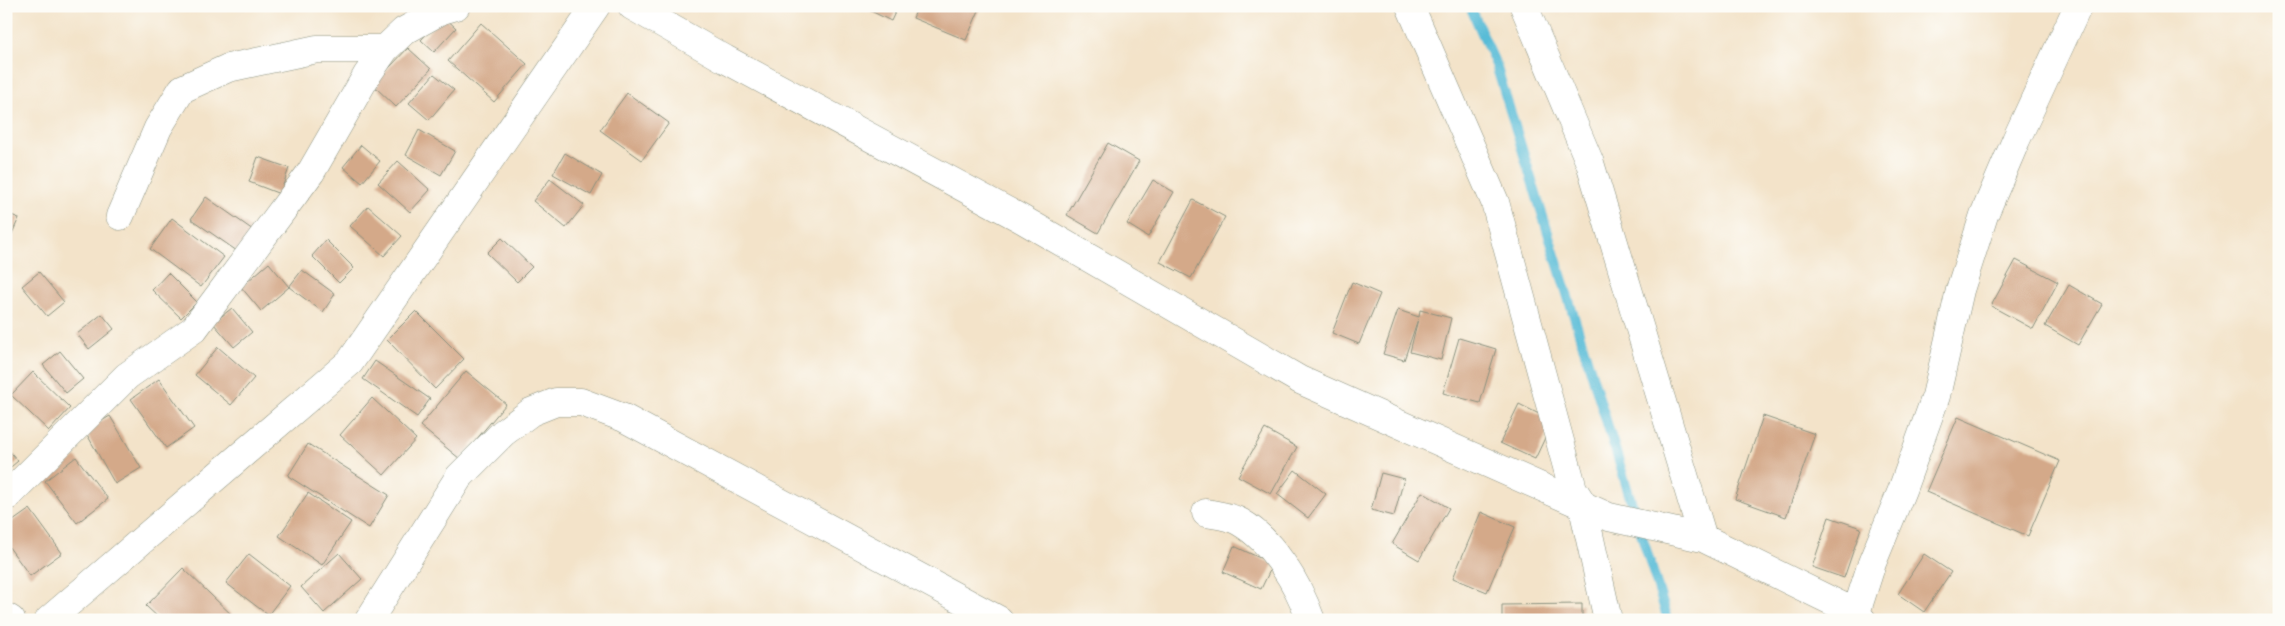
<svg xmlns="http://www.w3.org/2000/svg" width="2285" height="626" viewBox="0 0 2285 626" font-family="Mynerve,sans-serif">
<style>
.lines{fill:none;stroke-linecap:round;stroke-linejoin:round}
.stream{stroke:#59bcd7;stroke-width:10}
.building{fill:#d4a989}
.street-casing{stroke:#89907e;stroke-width:29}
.street{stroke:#fff;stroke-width:28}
</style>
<rect width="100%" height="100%" fill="#fdfcf7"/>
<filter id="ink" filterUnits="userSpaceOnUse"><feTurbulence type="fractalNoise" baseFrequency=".02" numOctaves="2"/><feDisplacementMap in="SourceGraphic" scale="10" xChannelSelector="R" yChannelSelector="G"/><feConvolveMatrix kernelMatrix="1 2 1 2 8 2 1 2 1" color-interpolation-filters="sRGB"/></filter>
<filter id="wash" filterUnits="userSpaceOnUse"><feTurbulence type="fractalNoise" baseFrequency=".0096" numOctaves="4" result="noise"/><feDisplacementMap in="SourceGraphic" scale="20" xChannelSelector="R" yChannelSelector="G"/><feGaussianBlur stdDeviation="1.12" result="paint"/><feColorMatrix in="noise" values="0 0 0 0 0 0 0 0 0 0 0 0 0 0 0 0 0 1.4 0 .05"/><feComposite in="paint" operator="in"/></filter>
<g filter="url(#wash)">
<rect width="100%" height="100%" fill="#f3e3c9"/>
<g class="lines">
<path class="stream" d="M1470 6 1496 65 1668 620"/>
</g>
<g id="blocks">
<path class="building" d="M861 6H898L891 21Z
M918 6H981L966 40 913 18Z
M443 16 456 28 434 52 421 40Z
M481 23 527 64 494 102 448 61Z
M408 48 431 69 396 107 373 85Z
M434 74 454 90 429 120 409 103Z
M627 93 669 123 642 160 600 130Z
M419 130 455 151 441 175 406 155Z
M1108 143 1139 161 1098 233 1067 215Z
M361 145 380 161 362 183 343 167Z
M565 153 602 175 591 195 553 174Z
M258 157 289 168 280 194 249 182Z
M398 161 430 190 410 212 378 183Z
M550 179 584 205 566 228 533 201Z
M1153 180 1174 192 1148 237 1127 224Z
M206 197 253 230 237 251 191 219Z
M1193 200 1225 217 1191 278 1160 262Z
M368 206 402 236 384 256 350 226Z
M6 213 19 218 6 247Z
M172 218 224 257 201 287 150 249Z
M502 238 532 267 517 282 487 253Z
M326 240 354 268 339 283 312 256Z
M2016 260 2058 282 2033 329 1991 306Z
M269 263 289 287 261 311 241 287Z
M302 270 335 294 323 312 289 287Z
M39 272 64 302 47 316 22 286Z
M168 273 197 302 181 318 152 290Z
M1352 282 1380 294 1359 344 1332 333Z
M2069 285 2102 304 2078 345 2045 326Z
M232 308 252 332 234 347 213 323Z
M1398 310 1419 317 1420 310 1451 318 1441 360 1410 352 1418 319 1404 360 1383 354Z
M416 311 464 359 435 389 387 340Z
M102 314 114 329 89 349 77 334Z
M1459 338 1496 349 1480 403 1443 393Z
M218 347 254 378 231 405 195 375Z
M60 351 83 379 66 393 43 365Z
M375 361 430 399 417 417 363 379Z
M466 371 506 404 460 459 420 426Z
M33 372 70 408 49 431 11 395Z
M159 379 194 428 166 448 131 399Z
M372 398 416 439 384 475 340 435Z
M1519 404 1553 421 1535 459 1500 443Z
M110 416 141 468 115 484 85 431Z
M1763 416 1815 434 1786 517 1735 499Z
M1958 417 2060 461 2028 536 1926 492Z
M1265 429 1297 447 1271 494 1238 476Z
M308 444 389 495 369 528 288 476Z
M6 447 18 461 6 471Z
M76 457 108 499 77 523 45 481Z
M1295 470 1326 494 1308 518 1277 494Z
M1381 473 1404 479 1394 516 1371 510Z
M1422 492 1449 508 1419 560 1392 544Z
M308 493 351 522 322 565 279 536Z
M30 509 62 553 30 576 6 543V526Z
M1481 512 1515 527 1487 592 1453 578Z
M1829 517 1861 528 1844 578 1812 567Z
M1234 546 1273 564 1261 589 1223 572Z
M339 553 362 579 324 613 301 587Z
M249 554 290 586 268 615 226 583Z
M1924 554 1951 572 1924 612 1898 594Z
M183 568 237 620H161L146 606Z
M1582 604V620H1502V605Z"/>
</g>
</g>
<g filter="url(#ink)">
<use href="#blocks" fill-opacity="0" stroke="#89907e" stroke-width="1"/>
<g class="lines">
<g class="street-casing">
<path id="street" d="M632 6 725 59 1020 218 1300 380 1609 517 1703 538 1856 613 1862 620
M1410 6 1495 202 1573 489 1582 503 1608 620
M1524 6 1590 163 1703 538
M120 216 158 128 182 89 228 68 317 49H385
M6 497 127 376 194 329 311 172 367 75 385 49 404 31 442 10 456 6
M1206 513C1216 515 1230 516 1240 522 1273 541 1298 584 1311 620
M1856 613 1872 563 1902 490 1936 396 1960 290 1984 215 2016 140 2078 6
M6 617 11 620
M49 620 350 362 596 6
M369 620 459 477 503 433 531 412 556 402H581L624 418 999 620"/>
</g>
<use href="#street" class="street"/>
</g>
</g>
<rect width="2285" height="626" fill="none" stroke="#fdfcf7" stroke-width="25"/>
</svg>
